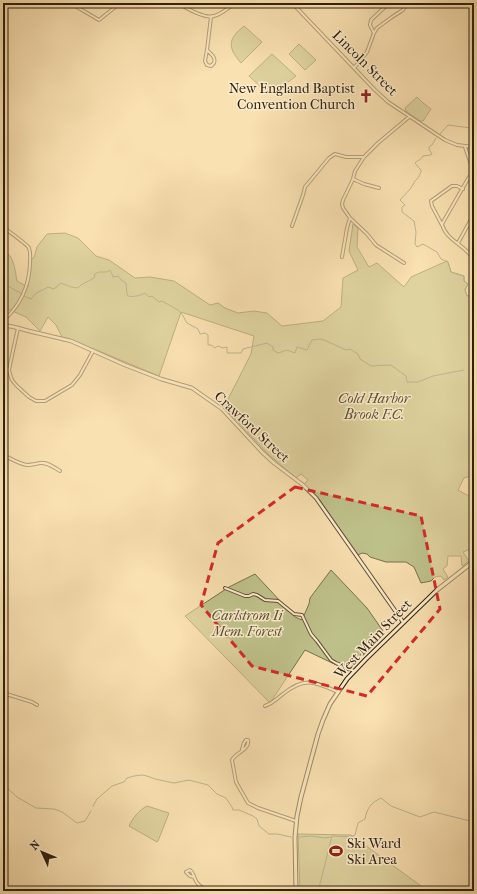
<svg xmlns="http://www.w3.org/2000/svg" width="477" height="894" viewBox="0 0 477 894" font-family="'IM FELL French Canon',serif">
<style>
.green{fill:#bfc28b;stroke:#77714c}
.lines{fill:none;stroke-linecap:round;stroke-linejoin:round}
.stream{stroke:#727e6d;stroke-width:1}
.minor-casing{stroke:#625037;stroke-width:4}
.tertiary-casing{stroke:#625037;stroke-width:4.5}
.secondary-casing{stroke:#2f200e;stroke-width:5}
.minor{stroke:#fceccc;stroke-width:2}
.tertiary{stroke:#fceccc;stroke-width:2.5}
.secondary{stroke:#fceccc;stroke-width:3}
.marked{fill:none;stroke:#d62828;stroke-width:3;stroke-dasharray:8 5;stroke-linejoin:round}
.labels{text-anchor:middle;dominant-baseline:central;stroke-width:3;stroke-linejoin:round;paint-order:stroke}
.street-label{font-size:14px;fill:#2f200e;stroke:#fceccc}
.poi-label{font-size:14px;fill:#2f200e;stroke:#fceccc;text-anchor:end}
.park-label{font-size:14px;font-style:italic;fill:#5a5134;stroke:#fceccc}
</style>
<rect width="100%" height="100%" fill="#fae1b1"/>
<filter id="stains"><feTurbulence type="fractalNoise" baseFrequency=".005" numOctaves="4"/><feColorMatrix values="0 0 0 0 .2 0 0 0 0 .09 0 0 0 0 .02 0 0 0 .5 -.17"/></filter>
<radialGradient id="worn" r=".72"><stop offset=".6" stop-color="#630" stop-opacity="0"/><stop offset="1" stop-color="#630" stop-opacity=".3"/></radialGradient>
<path class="green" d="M244 26 262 42 241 63C227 47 228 39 244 26Z
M299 44 316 60 305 70 289 54Z
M272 54 296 76C287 83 273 95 261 87 257 84 253 79 249 76Z
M417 97 422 102 431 109 423 121H420L406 111 405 108Z
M353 224 358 228 357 247 369 267 377 263 404 287 411 277 447 261 448 262 451 272 464 276V281L468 284 465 290 467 296 474 294V475L464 478 458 490 467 495 474 501V527L470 534 474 538V547L473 548 463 552 469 561 462 566 461 556H448L447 566 443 569 448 577 444 580 441 576 435 577 431 581 421 583 414 567 406 562H386L370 557 367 554 362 553 358 555 319 499 304 484 308 480 301 474 296 478 269 455 224 407 251 354 254 336 181 312 159 376 72 340 62 337 56 325 48 317 40 331 26 317 3 307V250C14 255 15 270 17 281L28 287 30 259 34 258 37 247 47 234 65 233 78 238 96 256 109 260 135 278 150 277 174 281 210 305 218 303 225 308 238 313 254 311 267 313 282 326 323 321 341 307 343 278 358 270 349 251Z
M331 570 367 608 383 631 372 639 349 671 305 650 270 703 185 616 229 587 255 574 295 617 302 620 309 604 310 598Z
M147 806 169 813 158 841 157 842 129 826C132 819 139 810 147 806Z
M298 834 351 835 428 891H300Z"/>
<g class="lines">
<path class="stream" d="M472 3 474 7
M5 13 8 3
M440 134 448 125 471 128 474 127
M436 138 432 145 429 147V149L432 154 430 155 423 156C420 161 419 159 415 163L419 168 421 170V172L418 178 415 181 411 188 400 200 405 205 402 207V212L414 221 416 232 415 244 417 247 423 244 437 252 441 259 448 262 451 272 464 276V281L468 284 465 290 467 296 474 294
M3 288 6 285 22 294
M24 296 31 299C35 292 42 291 48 287L54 289 61 283 71 287 78 288 81 285 94 278 95 274 99 272H107L110 270 112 274 113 277 118 276 121 280 126 283 127 295C131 298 133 296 137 296 141 295 141 295 145 293L149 297 152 296 159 302 162 301 178 310 182 314 187 323 198 329 200 334 205 333 208 335V345H211L215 348 218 346 223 348 227 347V353H241L243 349 267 343 273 347V350L278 353 287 350 295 353 297 347 307 350 312 340 320 339 324 340 346 350 350 349 358 354 360 359 371 366 391 365 406 376 407 382H418L433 376 464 370
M3 784 17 797 36 808 54 809 62 812 77 823 85 821 91 811
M93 806 97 799 112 786 124 782 127 778 134 776 142 775 147 776 155 779 174 783 189 780 208 785 217 794 226 798 232 807 233 810H239L253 816 257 819 259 826 269 834H277L291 837
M298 837 312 836 325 838 331 837
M317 891 319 888 332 836 351 837 355 835 358 823 365 819C367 808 371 803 381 798L391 806 420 817 434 812 474 822"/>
<g class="minor-casing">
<path id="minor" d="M70 3 99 20 114 8 118 3
M178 3C186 8 204 19 214 16 222 14 229 7 236 3
M292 3 375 90 388 102 445 140 457 145 474 147
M374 33 370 25 371 20 389 3
M207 50C211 54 216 57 214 63L211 66 207 65 205 61 207 50 211 17
M354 68 367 52 374 33 377 28 392 17 403 10 405 7V3
M465 147 474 173
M474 173 469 177 442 224C446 241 466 245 474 260
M353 179 364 184 379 188
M442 225 432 206 431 201 452 186H457L463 189
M292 226 303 195 305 187 329 158 335 154 346 157H364
M3 227C8 231 27 244 29 248 31 253 30 259 30 264 29 287 21 305 3 321
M458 243 474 214
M342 257 347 228 350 218
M404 263 376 245 367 234 350 218 343 208 342 204 343 200 353 179 355 171 364 157 378 143 409 117
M18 328 11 360 9 370 10 374 12 380 16 385 29 397 36 401H45L72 385 80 375 93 351
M3 455C10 458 19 464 27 465 31 465 35 464 40 463 47 462 54 467 60 471
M225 588 245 596H249L253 594 257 595 265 600 278 601 294 614 302 615 311 634 317 641 331 660 336 663 354 671
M3 693 32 702 37 705
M265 706C274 703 276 699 283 694 305 676 315 682 338 692
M242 750C243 746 243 743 246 740H248C250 750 236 752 232 760L236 782 248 803 258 808 296 821
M194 877 190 876 186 872 190 870C194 873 193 875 195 879 197 885 202 888 208 891"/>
</g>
<g class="tertiary-casing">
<path id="tertiary" d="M3 325 14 327 29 331 71 341 125 365 161 379 192 388 222 409 263 453 274 463 303 485 316 498 403 622"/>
</g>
<g class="secondary-casing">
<path id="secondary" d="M296 891 295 837 297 816 301 797 318 734 323 720 330 704 347 679 366 659 437 590 474 561"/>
</g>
<use href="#minor" class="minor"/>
<use href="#tertiary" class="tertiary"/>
<use href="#secondary" class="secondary"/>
</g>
<path d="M0 0H477V894H0ZM295 487 421 516 440 609 367 696 252 666 201 605 218 543Z" fill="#fae1b1" fill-opacity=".55" fill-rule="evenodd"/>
<path class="marked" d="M295 487 421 516 440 609 367 696 252 666 201 605 218 543Z"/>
<defs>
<g id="church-bare" transform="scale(1.08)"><path d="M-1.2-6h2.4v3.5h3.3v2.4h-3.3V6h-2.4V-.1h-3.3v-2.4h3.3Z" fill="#8f2418" stroke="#fceccc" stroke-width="2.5" paint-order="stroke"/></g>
<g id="stadium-bare" transform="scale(1.08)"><path d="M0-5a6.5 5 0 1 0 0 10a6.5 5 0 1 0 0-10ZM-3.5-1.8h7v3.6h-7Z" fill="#8f2418" stroke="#fceccc" stroke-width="2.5" paint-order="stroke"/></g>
</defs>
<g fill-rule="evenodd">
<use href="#church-bare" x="366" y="96"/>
<use href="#stadium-bare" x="336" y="851"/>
</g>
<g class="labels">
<g class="street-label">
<text transform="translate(365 63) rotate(45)">Lincoln Street</text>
<text transform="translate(252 427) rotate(43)">Crawford Street</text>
<text transform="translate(373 639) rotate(-46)">West Main Street</text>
</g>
<g class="poi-label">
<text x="355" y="88">New England Baptist<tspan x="355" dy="16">Convention Church</tspan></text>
<text x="347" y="843" text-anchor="start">Ski Ward<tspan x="347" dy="16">Ski Area</tspan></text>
</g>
<g class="park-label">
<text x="374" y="398">Cold Harbor<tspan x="374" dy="16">Brook F.C.</tspan></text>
<text x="247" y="615">Carlstrom Ii<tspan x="247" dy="16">Mem. Forest</tspan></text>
</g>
</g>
<rect width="477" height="894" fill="none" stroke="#fae1b1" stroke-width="16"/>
<rect x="4" y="4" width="469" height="886" fill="none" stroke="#2f200e" stroke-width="2"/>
<rect x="8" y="8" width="461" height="878" fill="none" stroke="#2f200e"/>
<g transform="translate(42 852) rotate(314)" stroke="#fceccc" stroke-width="3" paint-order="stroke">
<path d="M0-3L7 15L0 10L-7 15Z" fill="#2f200e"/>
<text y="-6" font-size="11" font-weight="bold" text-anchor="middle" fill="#2f200e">N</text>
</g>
<rect width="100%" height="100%" filter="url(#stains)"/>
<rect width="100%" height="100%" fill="url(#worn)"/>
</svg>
